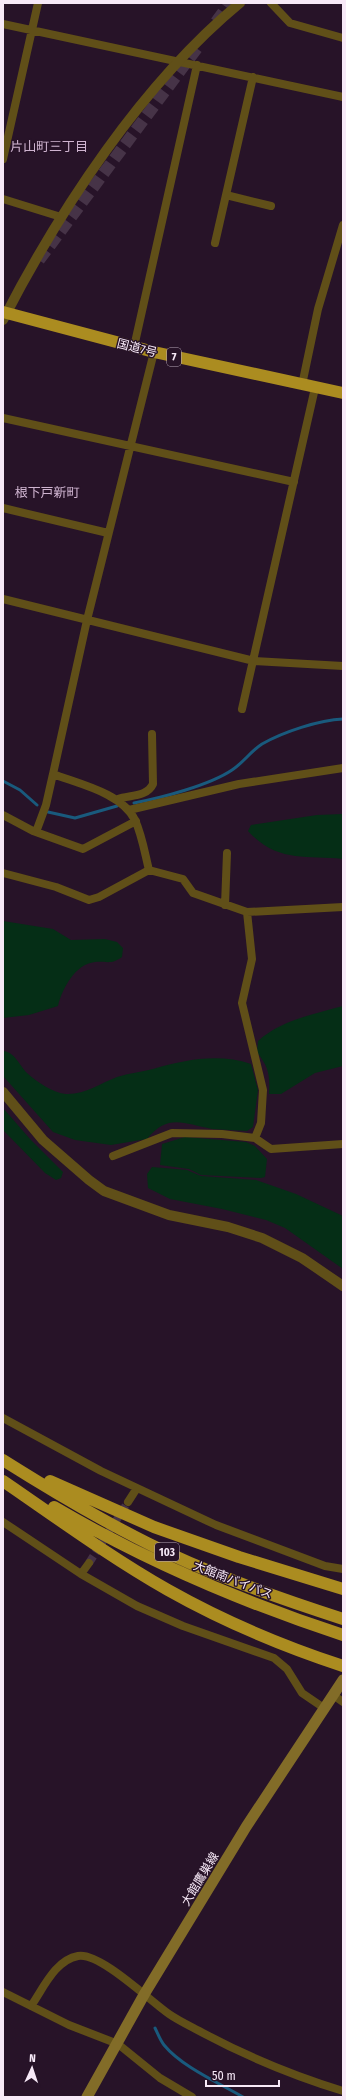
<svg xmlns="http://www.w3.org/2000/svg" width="346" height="2100" viewBox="0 0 346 2100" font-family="'Fira Sans Condensed','Noto Sans JP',sans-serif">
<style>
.green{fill:#052e16}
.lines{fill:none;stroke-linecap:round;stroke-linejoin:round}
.stream{stroke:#195a7d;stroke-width:3}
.minor-tunnel{stroke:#463347;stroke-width:8;stroke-dasharray:8 4;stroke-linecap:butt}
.motorway-tunnel{stroke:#463347;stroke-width:12;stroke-dasharray:12 6;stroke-linecap:butt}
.minor{stroke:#604f18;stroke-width:8}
.tertiary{stroke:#604f18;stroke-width:10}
.secondary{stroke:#826c28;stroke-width:11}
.trunk{stroke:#ab8c20;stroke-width:12}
.labels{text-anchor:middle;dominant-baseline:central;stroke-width:3;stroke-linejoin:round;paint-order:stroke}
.shield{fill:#271328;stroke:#b9a9b9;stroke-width:1}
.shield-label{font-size:11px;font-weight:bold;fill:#f7e9f7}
.street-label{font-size:12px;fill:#f7e9f7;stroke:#271328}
.neighbourhood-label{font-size:13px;fill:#cfb4d0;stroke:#271328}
</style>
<rect width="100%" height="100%" fill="#271328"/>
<path class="green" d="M343 814V859C305 855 277 863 248 831L251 825 317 815Z
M3 921 53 929 71 940 105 939 117 942 123 948 122 957C111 965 107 961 95 962 75 964 62 989 58 1006L29 1015 3 1018Z
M343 1006V1066L315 1073 281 1094H269C270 1075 269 1068 257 1052L258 1041C281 1020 314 1014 343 1006Z
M3 1051C15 1052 19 1065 27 1073 37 1082 53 1093 66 1094 84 1095 101 1083 117 1077 129 1073 141 1072 153 1069 185 1060 218 1053 251 1064L258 1090 253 1127 247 1131C236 1130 224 1130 212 1129 184 1124 168 1113 147 1139L111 1145 75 1140 53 1132 3 1076Z
M3 1108 30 1139 63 1172 61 1178 56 1180 45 1173 3 1130Z
M185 1137 246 1142 255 1146 267 1159 265 1177 261 1178 201 1175 189 1169 160 1165 162 1144Z
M152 1167 187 1170 201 1176 256 1180 296 1194 343 1216V1269L285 1228 266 1220 222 1209 170 1199 148 1188 147 1174Z"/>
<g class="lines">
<path class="stream" d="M3 781 20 790 37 805
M134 803C161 798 210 785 232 770 243 763 251 751 262 744 283 732 319 720 343 719
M48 812 75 818 117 806
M155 2028C158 2034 160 2040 164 2045 182 2067 219 2083 243 2097"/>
<path class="minor-tunnel" d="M89 1563 128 1502"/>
<path class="motorway-tunnel" d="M216 22 230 3
M39 260 200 44"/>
<path class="minor" d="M271 3 290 23 343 38
M3 24 343 97
M3 159 38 3
M226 195 271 206
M3 199 61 217
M215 243 253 77
M134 347 197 65
M154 352 87 620 53 774C79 784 122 793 135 820 142 835 145 854 149 870L183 879 193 893 247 912 343 907
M302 385 318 309 343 225
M3 418 294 482
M3 508 108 533
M3 599 254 661 343 666
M242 709 315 388
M118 799C130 795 147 797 153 784L152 734
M129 810 239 784 343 768
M3 815 33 831 83 849 136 821
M36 832 46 805 53 774
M3 873 56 887 89 900 99 897 149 870
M225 905 227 853
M247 912 252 959 242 1003 263 1090 261 1123 255 1138
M113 1156 172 1133 222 1134 255 1138 271 1149 343 1144
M3 1418 101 1471 216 1525 325 1566 343 1569
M128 1502 137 1488
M3 1522 81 1574 137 1606 183 1626 274 1658 287 1669 302 1693 324 1708
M81 1574 89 1563
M333 1695 343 1702
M3 1992 69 2025 118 2044 160 2078 192 2097
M31 2006C43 1989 55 1960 78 1956 100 1952 150 2001 169 2014 179 2021 192 2027 203 2033 248 2057 294 2076 343 2091"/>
<path class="tertiary" d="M3 320C60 209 143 83 240 3
M3 1092 43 1140 89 1180 104 1191 169 1215 228 1227 262 1238 302 1258 343 1286"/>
<path class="secondary" d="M87 2097 145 1993 246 1827 343 1680"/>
<path class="trunk" d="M3 312 154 352 343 393
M3 1460C57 1494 112 1527 170 1554 226 1580 284 1600 343 1619
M3 1481C57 1518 110 1557 168 1590 223 1621 282 1646 343 1666
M50 1481 154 1527 239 1557 343 1589
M54 1507C146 1561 242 1602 343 1635"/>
</g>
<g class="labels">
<g class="shield">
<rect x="167" y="348" width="14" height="18" rx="3"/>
<rect x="155" y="1543" width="24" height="18" rx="3"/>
</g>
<g class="shield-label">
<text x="174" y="357">7</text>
<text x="167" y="1552">103</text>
</g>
<g class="street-label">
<text transform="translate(137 348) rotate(14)">国道7号</text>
<text transform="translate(233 1580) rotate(21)">大館南バイパス</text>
<text transform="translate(200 1879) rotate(-59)">大館鷹巣線</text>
</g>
<g class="neighbourhood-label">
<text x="49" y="146">片山町三丁目</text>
<text x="47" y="492">根下戸新町</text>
</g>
</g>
<rect width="346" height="2100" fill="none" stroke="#f7e9f7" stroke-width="8"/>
<g transform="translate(32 2068) rotate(3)" stroke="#271328" stroke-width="3" paint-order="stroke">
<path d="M0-3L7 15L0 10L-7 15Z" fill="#f7e9f7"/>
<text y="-6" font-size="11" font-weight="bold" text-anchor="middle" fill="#f7e9f7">N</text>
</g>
<path d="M206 2080v6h73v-6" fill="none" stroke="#f7e9f7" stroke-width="2"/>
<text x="212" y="2080" font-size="12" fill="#f7e9f7" stroke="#271328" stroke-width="3" paint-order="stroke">50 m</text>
</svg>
